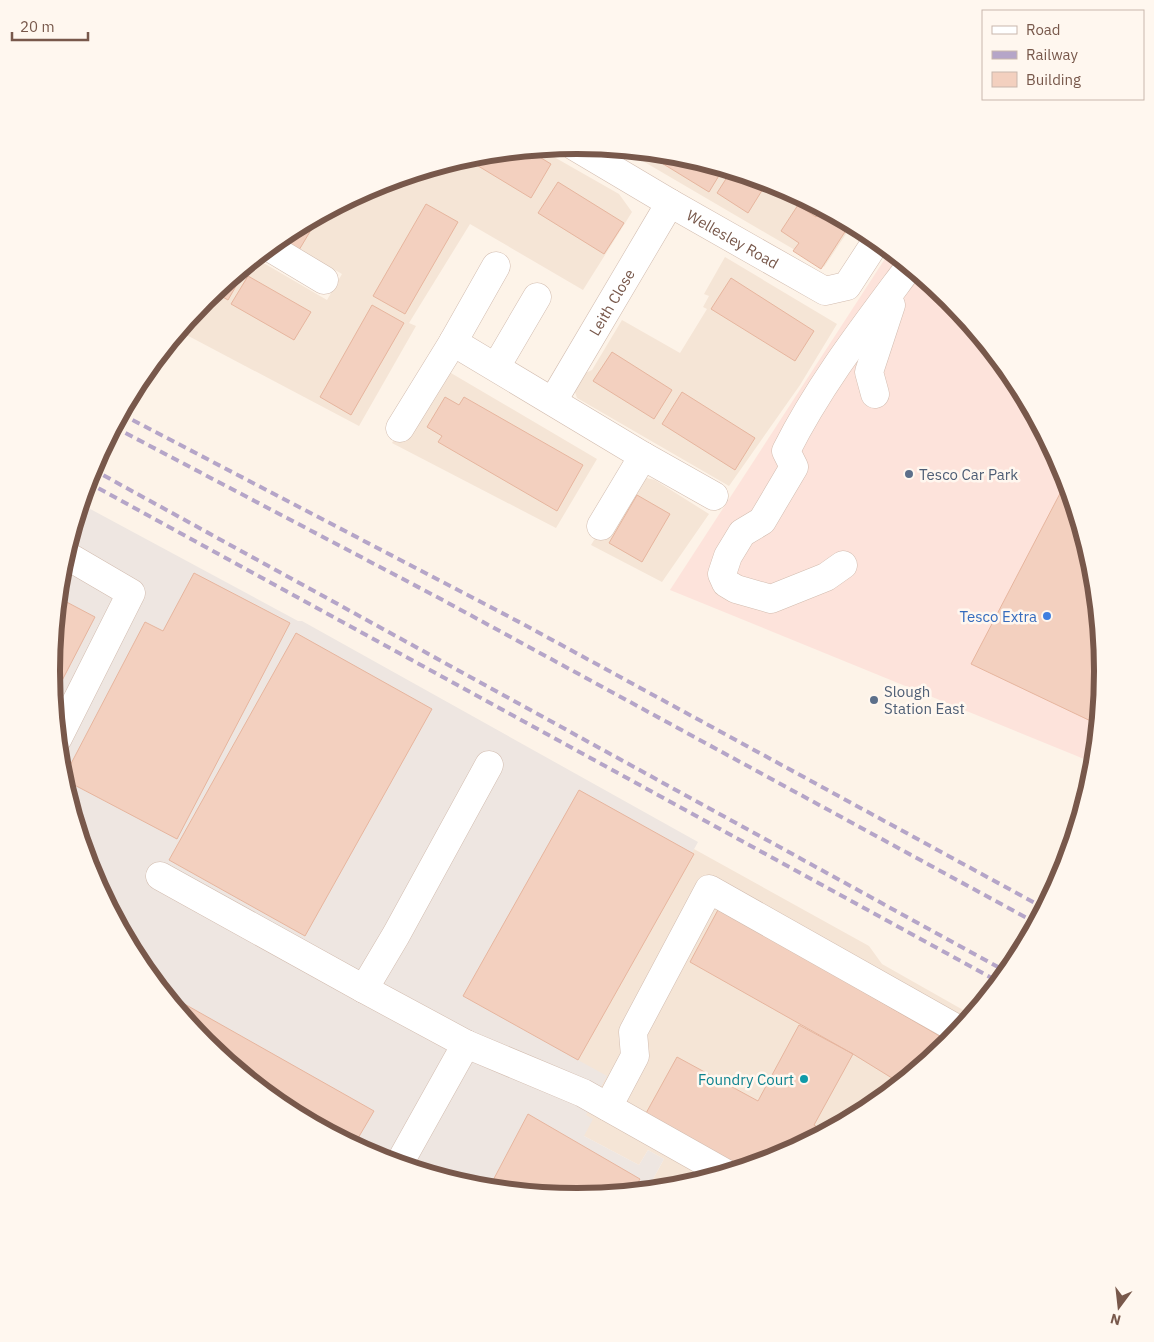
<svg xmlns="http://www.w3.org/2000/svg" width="1154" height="1342" viewBox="0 0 1154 1342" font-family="'IBM Plex Sans',sans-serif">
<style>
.residential{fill:#f5e5d6}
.commercial{fill:#fde3db}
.industrial{fill:#eee6e1}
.building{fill:#f3d0bf;stroke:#e6b59e}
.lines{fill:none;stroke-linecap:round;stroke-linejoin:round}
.minor-casing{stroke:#d2bcaf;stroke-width:29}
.minor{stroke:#fff;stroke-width:28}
.rail{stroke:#b5a5c8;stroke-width:4;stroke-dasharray:8 5;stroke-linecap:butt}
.service-dot{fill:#5c6f8a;stroke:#fff7ef;stroke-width:2}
.shop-dot{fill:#3f7fe0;stroke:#fff7ef;stroke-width:2}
.culture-dot{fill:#0f9aa8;stroke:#fff7ef;stroke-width:2}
.labels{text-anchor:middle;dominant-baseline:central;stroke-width:5;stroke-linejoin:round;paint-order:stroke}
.street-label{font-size:15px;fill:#78584b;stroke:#fff7ef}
.service-label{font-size:15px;fill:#4e5e75;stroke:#fff7ef;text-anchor:start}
.shop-label{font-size:15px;fill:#366cbe;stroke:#fff7ef;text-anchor:end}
.culture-label{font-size:15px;fill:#0d838f;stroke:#fff7ef;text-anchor:end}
.rim{fill:none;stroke:#78584b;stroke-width:6}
</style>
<rect width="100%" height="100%" fill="#fdf3e8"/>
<path class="residential" d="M540 149 619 194 632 212 583 290 470 224 409 323 416 326 359 426 179 331 205 299 255 258 327 300 342 274 280 238 376 185 475 155Z
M624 150 680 155 778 185 852 225 824 267Z
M725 257 837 324 800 385 729 486 577 398 575 392 579 376 592 370 622 320 680 353 707 309 703 307 709 296 704 294Z
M439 366 597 459 556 528 392 443Z
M634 475 655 480 709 514 662 582 591 545Z
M694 849 869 946 882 964 972 1015 949 1043 869 1108 778 1157 679 1187 647 1190 664 1159 648 1150 639 1165 584 1136 585 1116 578 1060Z"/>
<path class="commercial" d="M890 251 949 299 1014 379 1063 470 1093 569 1103 671 1094 763 670 590Z"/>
<path class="industrial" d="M81 504 298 621H302L698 842 578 1060 607 1076 586 1115 593 1119 584 1136 639 1165 648 1150 664 1159 647 1190 577 1197 474 1187 376 1157 285 1108 205 1043 140 963 91 872 61 773 51 671 61 568Z"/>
<path class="building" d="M528 150 551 164 531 198 465 158 475 155Z
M648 152 680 155 723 169 709 192 647 154Z
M731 171 757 179 766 184 748 213 717 193Z
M558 182 624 223 604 254 538 213Z
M426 204 458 222 405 314 373 296Z
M798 205 816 217 821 208 850 224 821 269 793 251 799 243 781 231Z
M320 215 299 250 279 239 285 234Z
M241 270 244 272 228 300 214 292Z
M248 276 311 312 294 340 231 304Z
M731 278 814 331 795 361 711 309Z
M372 305 404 323 351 415 320 397Z
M612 352 672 390 654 419 593 381Z
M682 392 755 438 735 470 662 424Z
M445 397 459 405 464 397 583 465 557 511 438 442 442 436 427 427Z
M1066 482 1093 569 1103 671 1097 724 971 664Z
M637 495 670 514 642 562 609 543Z
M194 573 290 623 177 839 63 779 145 622 163 631Z
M59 598 95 617 54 696 51 671Z
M296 633 432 709 305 936 169 860Z
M579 790 694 854 578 1060 463 996Z
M719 908 950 1042 900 1083 853 1054 690 962Z
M165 993 374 1111 354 1145 285 1108 205 1043Z
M799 1025 853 1054 814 1125 825 1132 778 1157 742 1168 645 1115 677 1057 758 1101Z
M528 1114 640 1179 633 1191 577 1197 489 1188Z"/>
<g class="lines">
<g class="minor-casing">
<g id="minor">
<path id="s1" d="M574 146 670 203 825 291 847 286 877 240"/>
<path d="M269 247 324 280"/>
<path d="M453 342 643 456 714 496"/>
<path d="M496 367 537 297"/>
<path d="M875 394 869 372 891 305"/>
<path id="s2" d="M553 401 670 203"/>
<path d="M400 428 453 342 496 266"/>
<path d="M601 526 643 456"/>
<path d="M843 565 826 577 771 599 736 589 726 583 722 574 728 556 742 533 762 521 794 467 786 451C819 385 865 326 909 267"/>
<path d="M58 738 131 593 66 555"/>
<path d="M489 765 396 935 364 989 466 1044 583 1093 725 1173"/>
<path d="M160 876 364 989"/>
<path d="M608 1107 635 1056 633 1032 709 889 959 1030"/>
<path d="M399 1164 466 1044"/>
</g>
</g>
<use href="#minor" class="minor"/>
<path class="rail" d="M121 414 523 624 1044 908
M114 427 439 598 1036 923
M92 469 1007 972
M87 482 999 982"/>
</g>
<g class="service-dot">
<circle cx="909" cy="474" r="5"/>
<circle cx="874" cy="700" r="5"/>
</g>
<circle class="shop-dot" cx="1047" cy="616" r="5"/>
<circle class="culture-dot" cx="804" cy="1079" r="5"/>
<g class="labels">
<g class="street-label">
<text stroke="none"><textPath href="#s1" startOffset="184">Wellesley Road</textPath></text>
<text stroke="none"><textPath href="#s2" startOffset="115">Leith Close</textPath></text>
</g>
<g class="service-label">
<text x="919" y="474">Tesco Car Park</text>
<text x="884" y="691">Slough<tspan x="884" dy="17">Station East</tspan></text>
</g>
<g class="shop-label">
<text x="1037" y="616">Tesco Extra</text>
</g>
<g class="culture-label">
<text x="794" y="1079">Foundry Court</text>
</g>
</g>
<path d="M0 0H1154V1342H0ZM60 671a517 517 0 1 1 1034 0a517 517 0 1 1-1034 0Z" fill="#fff7ef" fill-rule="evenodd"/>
<path class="rim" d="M60 671a517 517 0 1 1 1034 0a517 517 0 1 1-1034 0Z"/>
<rect x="982" y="10" width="162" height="90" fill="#fff7ef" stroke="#c9b7ad"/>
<rect x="992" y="26" width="25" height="8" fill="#ffffff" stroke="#c9b7ad"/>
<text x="1026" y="35" font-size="15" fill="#78584b">Road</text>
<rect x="992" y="51" width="25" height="8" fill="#b5a5c8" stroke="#c9b7ad"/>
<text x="1026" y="60" font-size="15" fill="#78584b">Railway</text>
<rect x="992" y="72" width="25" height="15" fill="#f3d0bf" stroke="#c9b7ad"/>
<text x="1026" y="85" font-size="15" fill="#78584b">Building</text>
<g transform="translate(1119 1307) rotate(195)" stroke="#fff7ef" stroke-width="4" paint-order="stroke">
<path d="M0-4L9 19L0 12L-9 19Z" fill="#78584b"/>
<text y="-8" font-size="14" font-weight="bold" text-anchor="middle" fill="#78584b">N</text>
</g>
<path d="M12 32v8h76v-8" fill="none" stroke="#78584b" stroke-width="2.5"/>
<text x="20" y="32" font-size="15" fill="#78584b" stroke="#fff7ef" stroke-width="4" paint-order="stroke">20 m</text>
</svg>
